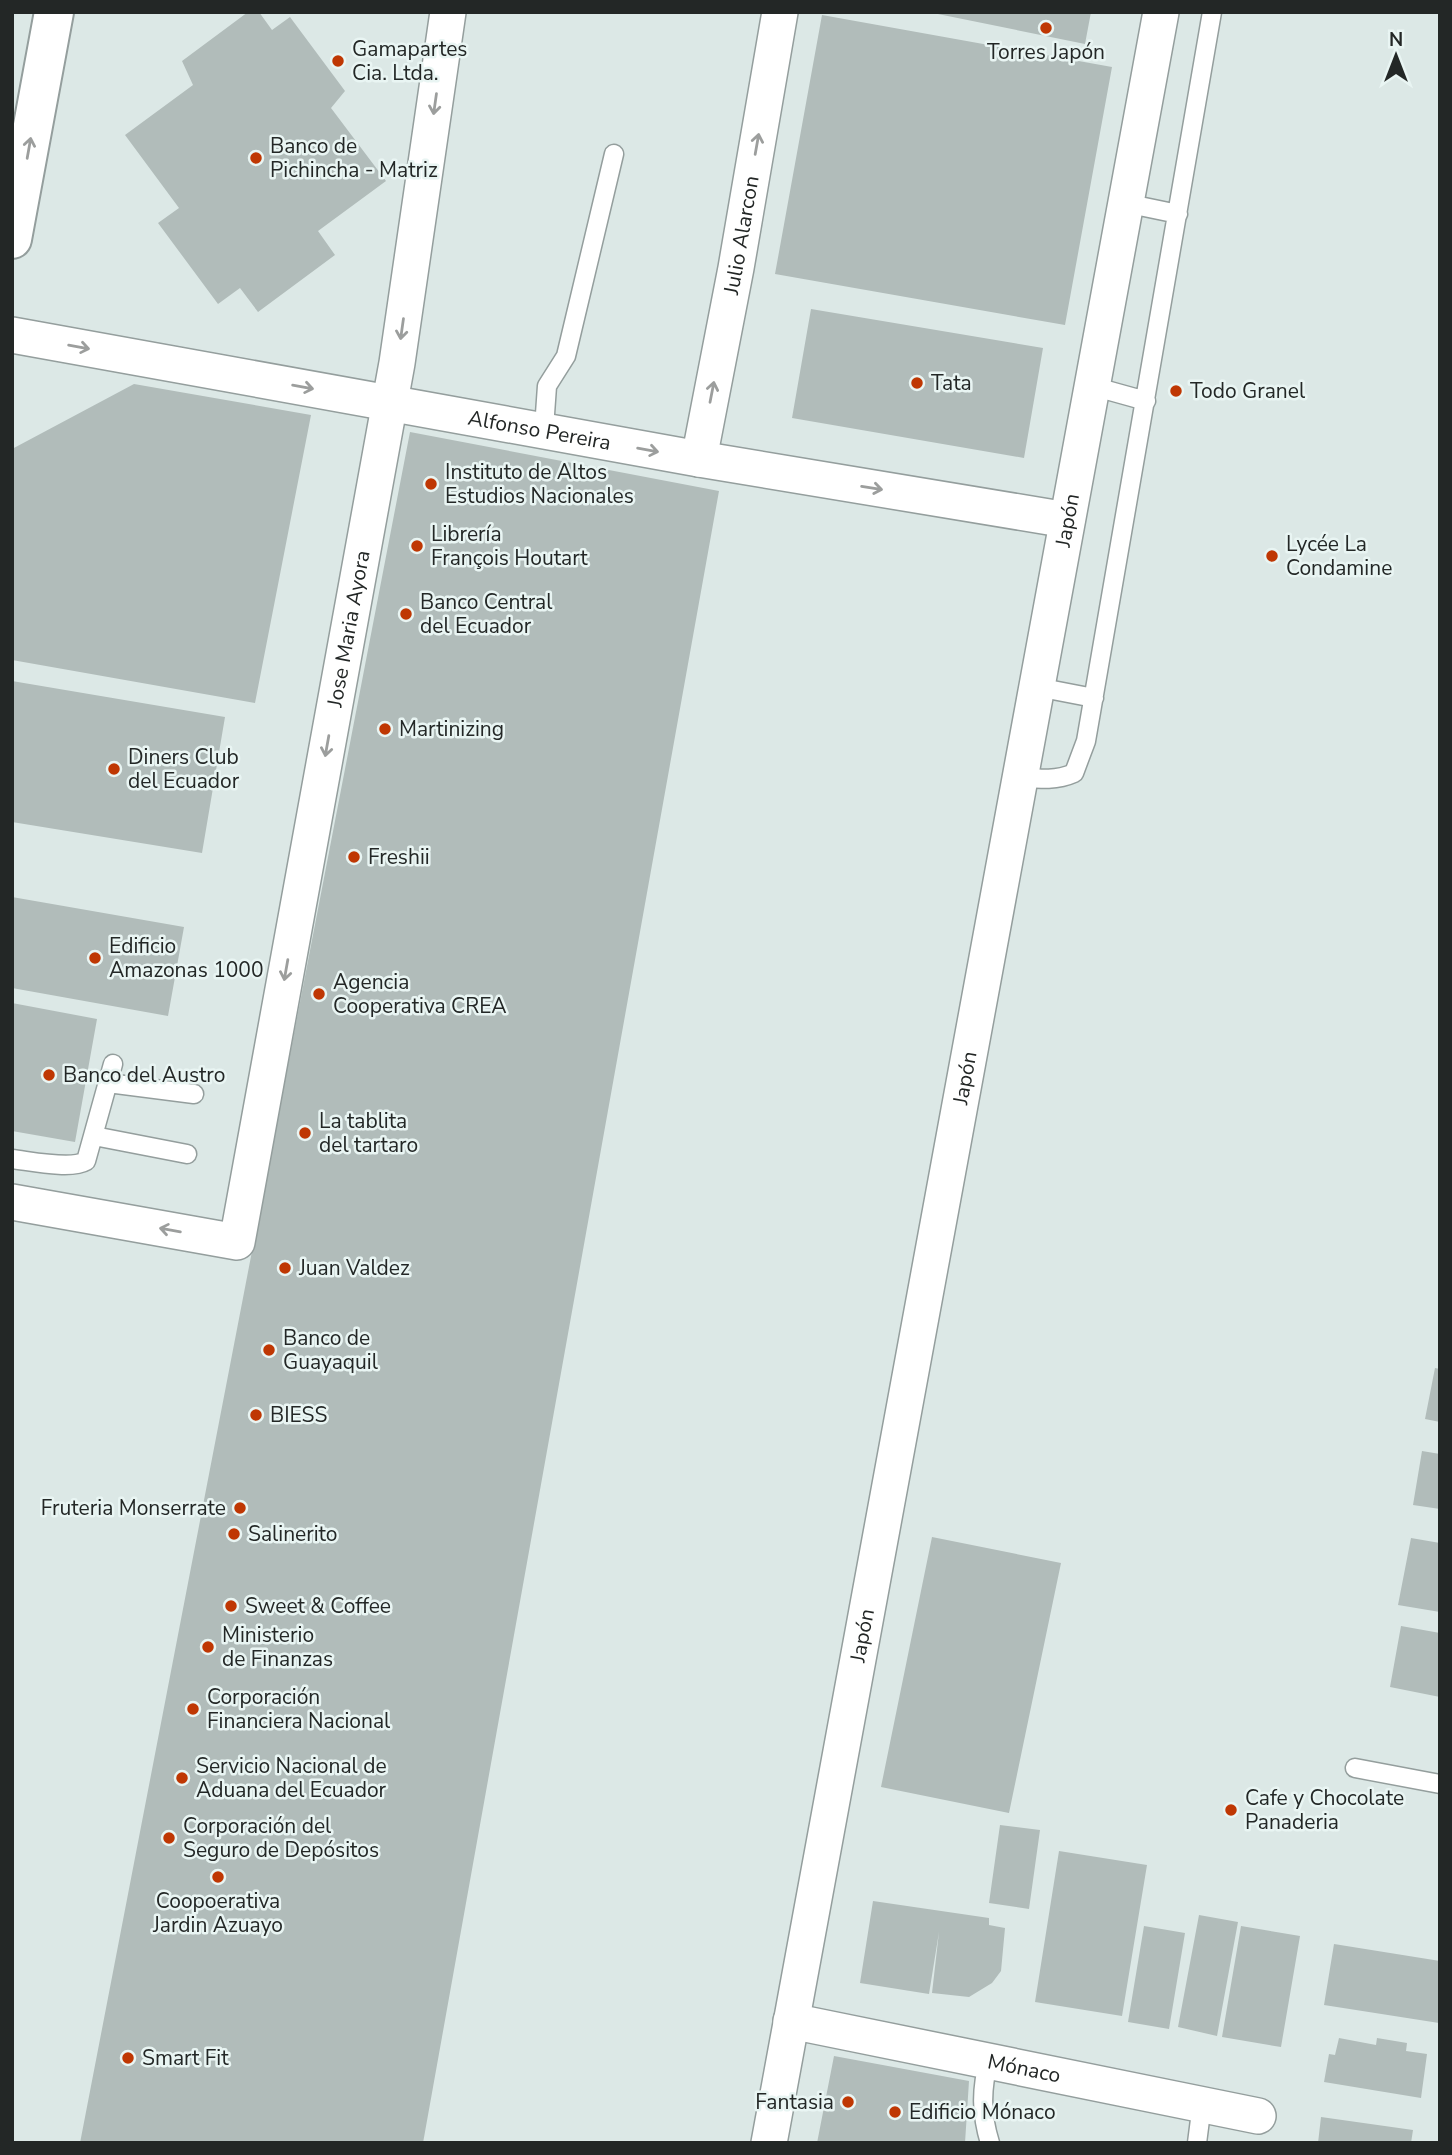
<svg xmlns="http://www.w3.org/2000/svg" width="1452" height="2155" viewBox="0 0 1452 2155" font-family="'Nunito Sans',sans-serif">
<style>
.building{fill:#b1bcba}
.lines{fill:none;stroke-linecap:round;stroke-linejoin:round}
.lane-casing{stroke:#949e9d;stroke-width:21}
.street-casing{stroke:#949e9d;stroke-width:38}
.secondary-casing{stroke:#949e9d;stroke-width:42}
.lane{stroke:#fff;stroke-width:18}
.street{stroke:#fff;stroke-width:35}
.secondary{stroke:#fff;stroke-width:38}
.oneway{stroke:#9c9e9d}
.poi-dot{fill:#bf3703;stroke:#e9f5f3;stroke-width:2.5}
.labels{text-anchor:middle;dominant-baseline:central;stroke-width:5;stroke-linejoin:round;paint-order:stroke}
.poi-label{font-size:21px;fill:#232726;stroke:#e9f5f3;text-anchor:start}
.street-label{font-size:21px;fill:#232726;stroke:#e9f5f3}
</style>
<rect width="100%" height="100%" fill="#dce8e6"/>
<path class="building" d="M248 12H259L272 30 290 17 345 91 331 108 386 181 318 231 335 255 258 312 240 288 218 304 158 223 179 208 125 135 193 85 182 61Z
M928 12H1091L1085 44Z
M822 15 1112 67 1065 325 775 274Z
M811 309 1043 348 1024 458 792 418Z
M134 384 311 415 255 703 12 660V449Z
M410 432 719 491 423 2143H80Z
M12 681 225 717 202 853 12 822Z
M12 897 184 927 168 1016 12 988Z
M12 1003 97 1019 75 1142 12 1131Z
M1435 1368 1440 1369V1422L1425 1419Z
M1422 1451 1440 1454V1509L1413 1505Z
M932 1537 1061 1563 1009 1813 881 1787Z
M1411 1538 1440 1543V1612L1398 1605Z
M1401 1626 1440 1633V1697L1390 1687Z
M1000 1825 1040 1830 1029 1909 989 1903Z
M1059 1851 1147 1865 1122 2016 1035 2002Z
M873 1901 989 1918V1925L1005 1928 1001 1971 992 1983 969 1997 932 1993 939 1932 929 1994 860 1983Z
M1199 1915 1238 1922 1217 2036 1178 2027Z
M1144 1926 1185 1933 1169 2029 1128 2022Z
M1241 1926 1300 1936 1281 2047 1222 2037Z
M1334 1944 1440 1961 1439 2023 1324 2005Z
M1339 2038 1376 2045 1377 2038 1407 2043 1406 2051 1427 2054 1421 2098 1324 2082 1329 2054 1335 2055Z
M834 2056 969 2081 965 2143H817Z
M1321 2117 1413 2130 1411 2143H1318Z"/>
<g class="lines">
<g class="lane-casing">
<path id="lane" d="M1125 203 1178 214
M1092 386 1146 401
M540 430 545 414 547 386 566 356 614 154
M1037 687 1094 698
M1020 777C1040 779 1056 781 1074 773L1086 741 1212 12
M108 1083 194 1094
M94 1136 187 1154
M12 1159C30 1161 71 1170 86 1161L113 1064
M1355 1768 1440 1784
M989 2060C981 2089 981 2114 990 2143
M1197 2143 1202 2104"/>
</g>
<g class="street-casing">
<g id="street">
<path id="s1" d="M12 335 699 459 1067 520"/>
<path id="s2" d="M699 459 736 268 780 12"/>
<path id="s3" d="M12 1202 237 1242 397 363 448 12"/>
<path id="s4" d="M791 2021 1258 2116"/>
<path id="s5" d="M769 2143 1161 12"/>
</g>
</g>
<g class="secondary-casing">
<path id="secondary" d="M12 239 54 12"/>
</g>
<use href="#lane" class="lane"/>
<use href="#street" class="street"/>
<use href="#secondary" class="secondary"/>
</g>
<defs><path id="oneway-shaft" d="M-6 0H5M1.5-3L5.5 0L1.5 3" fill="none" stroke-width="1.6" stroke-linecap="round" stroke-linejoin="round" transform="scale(1.75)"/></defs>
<g class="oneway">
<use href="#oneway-shaft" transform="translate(435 104) rotate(98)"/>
<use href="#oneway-shaft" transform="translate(757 144) rotate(-80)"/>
<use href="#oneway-shaft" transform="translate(29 148) rotate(-80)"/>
<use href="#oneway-shaft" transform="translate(402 329) rotate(98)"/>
<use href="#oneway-shaft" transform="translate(79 347) rotate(10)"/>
<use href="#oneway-shaft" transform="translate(303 387) rotate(10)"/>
<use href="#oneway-shaft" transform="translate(712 392) rotate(-79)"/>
<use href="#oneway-shaft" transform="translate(648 450) rotate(10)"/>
<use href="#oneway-shaft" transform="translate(872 488) rotate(9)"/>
<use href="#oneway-shaft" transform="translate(327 746) rotate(100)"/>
<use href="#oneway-shaft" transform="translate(286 970) rotate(100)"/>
<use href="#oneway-shaft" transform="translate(170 1230) rotate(-170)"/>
</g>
<g class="poi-dot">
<circle cx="1046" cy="28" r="7"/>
<circle cx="338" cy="61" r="7"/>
<circle cx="256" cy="158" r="7"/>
<circle cx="917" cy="383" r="7"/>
<circle cx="1176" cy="391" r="7"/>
<circle cx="431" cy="484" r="7"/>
<circle cx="417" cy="546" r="7"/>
<circle cx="1272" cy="556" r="7"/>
<circle cx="406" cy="614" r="7"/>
<circle cx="385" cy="729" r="7"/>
<circle cx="114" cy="769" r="7"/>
<circle cx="354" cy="857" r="7"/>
<circle cx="95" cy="958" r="7"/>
<circle cx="319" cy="994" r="7"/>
<circle cx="49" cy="1075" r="7"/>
<circle cx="305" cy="1133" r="7"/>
<circle cx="285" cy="1268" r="7"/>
<circle cx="269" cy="1350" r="7"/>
<circle cx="256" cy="1415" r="7"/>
<circle cx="240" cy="1508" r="7"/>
<circle cx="234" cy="1534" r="7"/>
<circle cx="231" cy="1606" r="7"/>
<circle cx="208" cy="1647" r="7"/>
<circle cx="193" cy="1709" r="7"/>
<circle cx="182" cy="1778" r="7"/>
<circle cx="1231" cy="1810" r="7"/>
<circle cx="169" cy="1838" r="7"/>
<circle cx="218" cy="1877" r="7"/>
<circle cx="128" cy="2058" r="7"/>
<circle cx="848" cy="2102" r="7"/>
<circle cx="895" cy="2112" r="7"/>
</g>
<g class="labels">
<g class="poi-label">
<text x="352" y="49">Gamapartes<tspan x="352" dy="24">Cia. Ltda.</tspan></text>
<text x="1046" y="52" text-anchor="middle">Torres Japón</text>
<text x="270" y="146">Banco de<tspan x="270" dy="24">Pichincha - Matriz</tspan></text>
<text x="931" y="383">Tata</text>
<text x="1190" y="391">Todo Granel</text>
<text x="445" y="472">Instituto de Altos<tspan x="445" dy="24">Estudios Nacionales</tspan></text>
<text x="431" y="534">Librería<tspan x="431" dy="24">François Houtart</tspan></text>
<text x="1286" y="544">Lycée La<tspan x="1286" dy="24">Condamine</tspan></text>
<text x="420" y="602">Banco Central<tspan x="420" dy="24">del Ecuador</tspan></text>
<text x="399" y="729">Martinizing</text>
<text x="128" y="757">Diners Club<tspan x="128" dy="24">del Ecuador</tspan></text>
<text x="368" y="857">Freshii</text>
<text x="109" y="946">Edificio<tspan x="109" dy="24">Amazonas 1000</tspan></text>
<text x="333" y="982">Agencia<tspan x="333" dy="24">Cooperativa CREA</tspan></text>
<text x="63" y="1075">Banco del Austro</text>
<text x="319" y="1121">La tablita<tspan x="319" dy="24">del tartaro</tspan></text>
<text x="299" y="1268">Juan Valdez</text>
<text x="283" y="1338">Banco de<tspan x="283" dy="24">Guayaquil</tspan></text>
<text x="270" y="1415">BIESS</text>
<text x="226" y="1508" text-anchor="end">Fruteria Monserrate</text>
<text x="248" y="1534">Salinerito</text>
<text x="245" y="1606">Sweet &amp; Coffee</text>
<text x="222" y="1635">Ministerio<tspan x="222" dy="24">de Finanzas</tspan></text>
<text x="207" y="1697">Corporación<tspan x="207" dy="24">Financiera Nacional</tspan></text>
<text x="196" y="1766">Servicio Nacional de<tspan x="196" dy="24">Aduana del Ecuador</tspan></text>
<text x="1245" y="1798">Cafe y Chocolate<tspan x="1245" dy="24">Panaderia</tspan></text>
<text x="183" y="1826">Corporación del<tspan x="183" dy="24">Seguro de Depósitos</tspan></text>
<text x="218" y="1901" text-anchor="middle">Coopoerativa<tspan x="218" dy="24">Jardin Azuayo</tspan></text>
<text x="142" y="2058">Smart Fit</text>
<text x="834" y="2102" text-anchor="end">Fantasia</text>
<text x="909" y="2112">Edificio Mónaco</text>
</g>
<g class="street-label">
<text stroke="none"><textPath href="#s2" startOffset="228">Julio Alarcon</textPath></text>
<text stroke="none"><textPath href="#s1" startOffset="536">Alfonso Pereira</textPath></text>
<text stroke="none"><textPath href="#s5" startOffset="1650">Japón</textPath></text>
<text stroke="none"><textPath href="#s3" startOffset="852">Jose Maria Ayora</textPath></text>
<text stroke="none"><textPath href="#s5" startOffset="1083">Japón</textPath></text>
<text stroke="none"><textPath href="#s5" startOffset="516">Japón</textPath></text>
<text stroke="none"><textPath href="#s4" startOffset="238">Mónaco</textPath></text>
</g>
</g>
<rect width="1452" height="2155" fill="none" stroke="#232726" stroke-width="28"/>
<g transform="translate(1396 56)" stroke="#e9f5f3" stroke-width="5" paint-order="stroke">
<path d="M0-5L12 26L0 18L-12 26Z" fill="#232726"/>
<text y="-10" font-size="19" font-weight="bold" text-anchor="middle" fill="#232726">N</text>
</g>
</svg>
